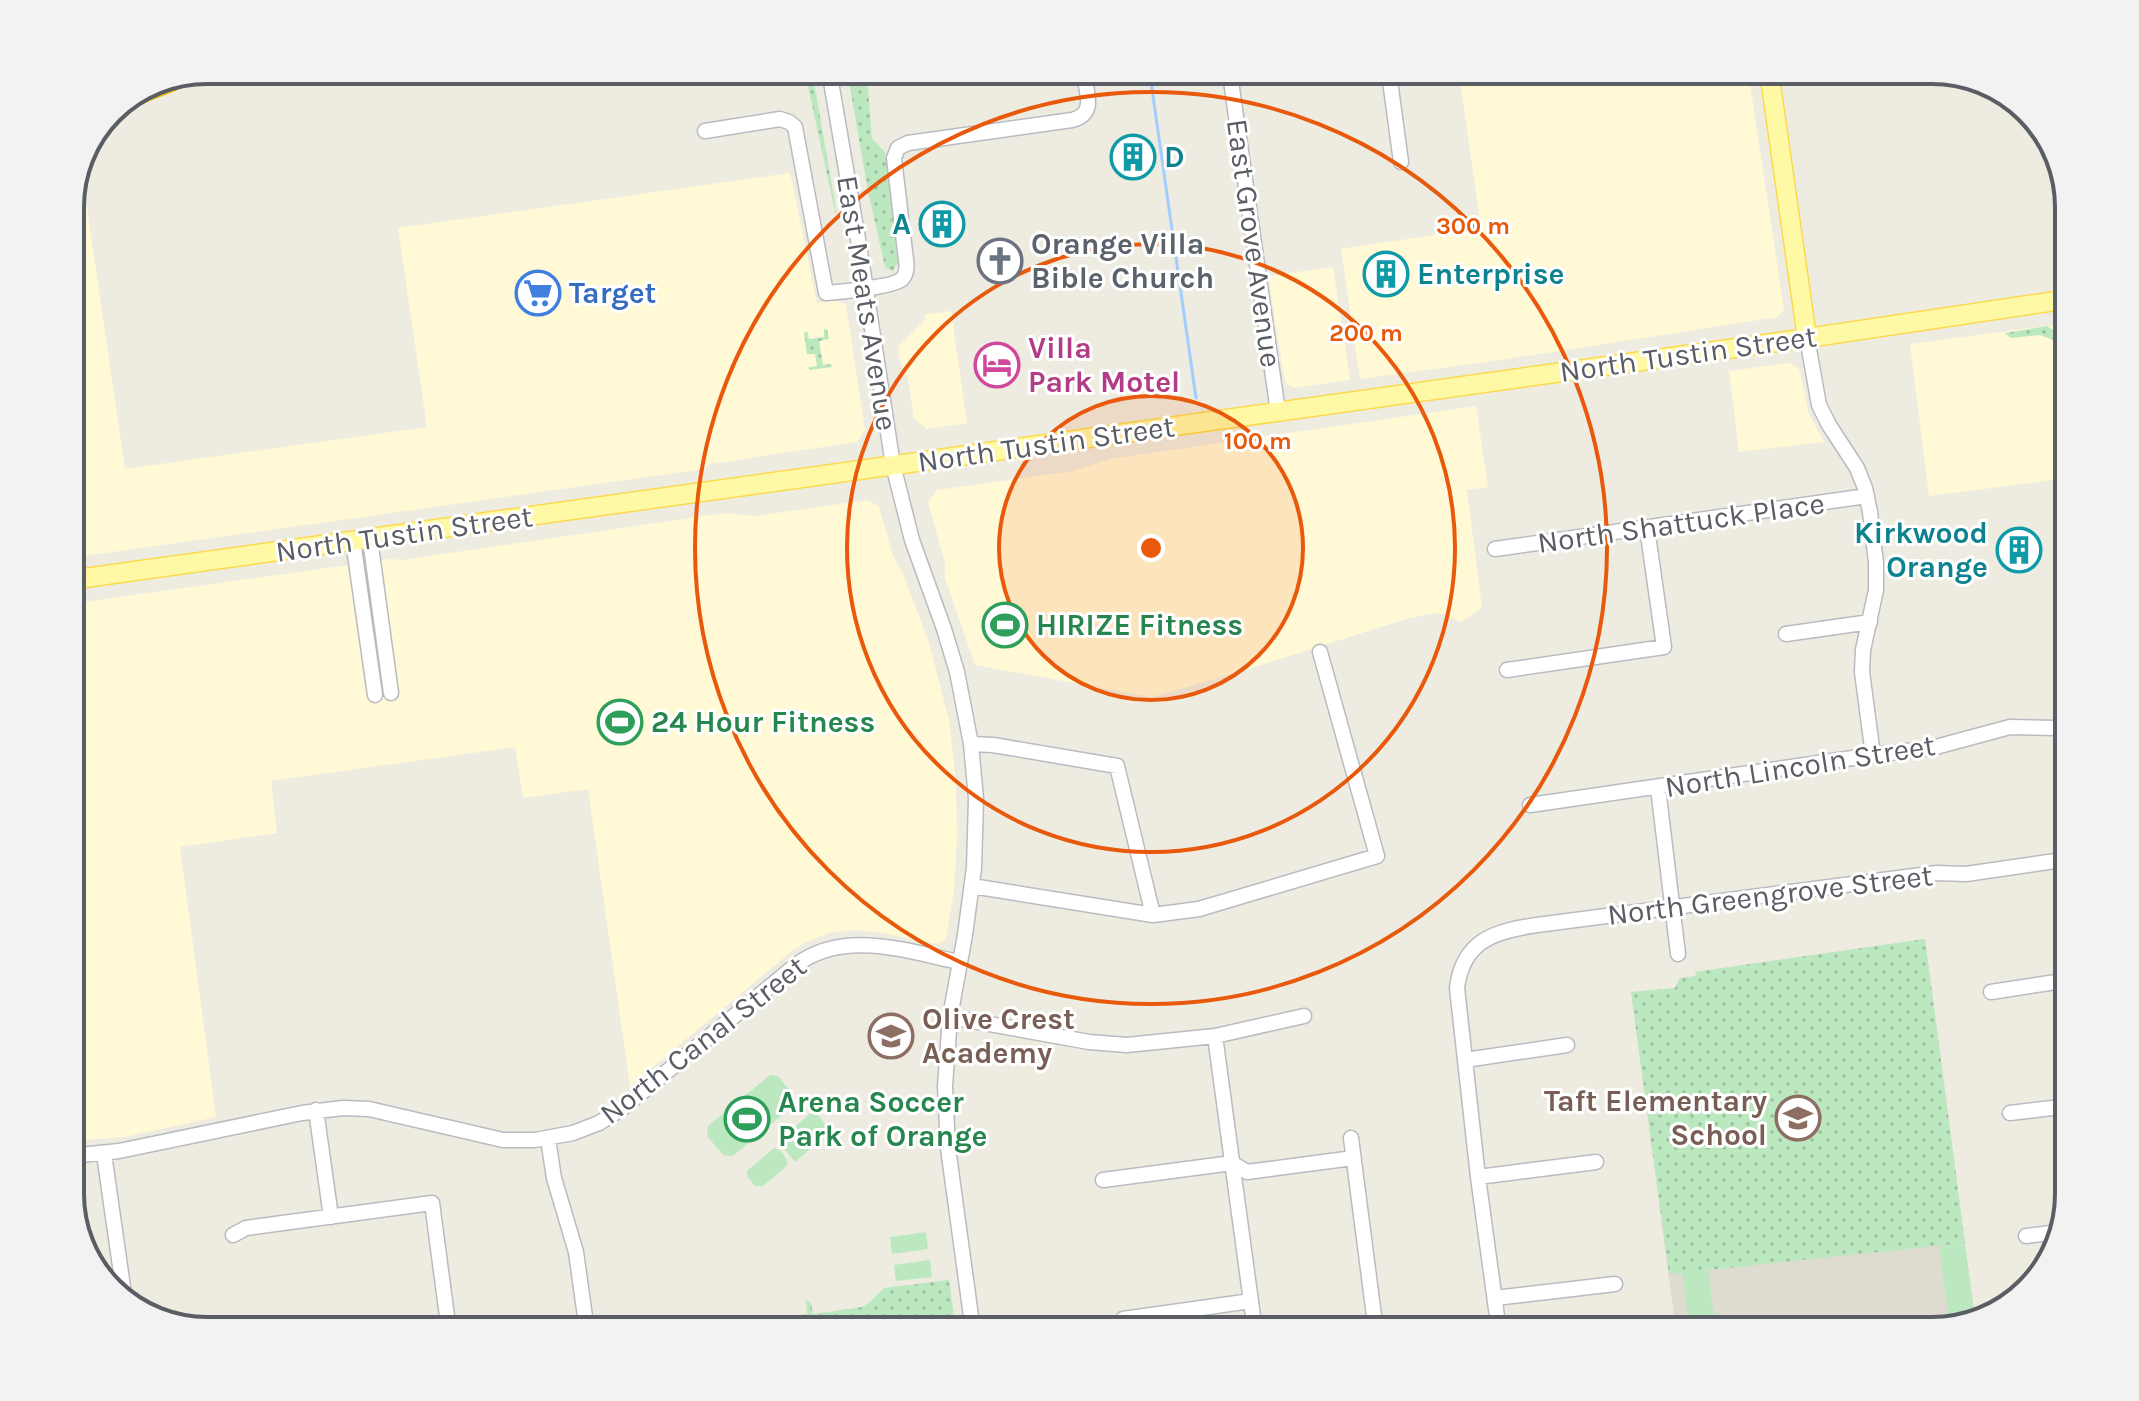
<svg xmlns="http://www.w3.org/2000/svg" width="2139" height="1401" viewBox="0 0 2139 1401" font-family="Karla,sans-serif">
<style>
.commercial{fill:#fff9d6}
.education{fill:#dedcd0}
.grass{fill:url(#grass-dots)}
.park{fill:#bce8c0}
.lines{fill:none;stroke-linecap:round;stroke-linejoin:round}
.stream{stroke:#a1cdff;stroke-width:3}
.minor-casing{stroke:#b9bbc2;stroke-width:17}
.major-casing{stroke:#fbda4e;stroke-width:21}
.highway-casing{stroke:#f0bb00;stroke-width:23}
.minor{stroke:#fff;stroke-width:14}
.major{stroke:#fff9a6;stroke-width:18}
.highway{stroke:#ffec88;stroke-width:20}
.ring{fill:none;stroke:#e8590c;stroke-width:4}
.labels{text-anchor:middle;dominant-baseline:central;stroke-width:6;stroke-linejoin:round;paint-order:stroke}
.culture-label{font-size:30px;font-weight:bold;fill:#0d838f;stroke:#fff;text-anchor:start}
.street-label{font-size:30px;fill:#5a5d64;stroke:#fff}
.worship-label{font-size:30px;font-weight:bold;fill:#5b616d;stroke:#fff;text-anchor:start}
.shop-label{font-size:30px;font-weight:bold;fill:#366cbe;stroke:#fff;text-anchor:start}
.hotel-label{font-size:30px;font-weight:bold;fill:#b23c85;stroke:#fff;text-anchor:start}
.leisure-label{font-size:30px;font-weight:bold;fill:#27864d;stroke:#fff;text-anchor:start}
.education-label{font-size:30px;font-weight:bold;fill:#785e54;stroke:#fff;text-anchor:start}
.rim{fill:none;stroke:#5a5d64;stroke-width:4}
.centre{fill:#e8590c;stroke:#fff;stroke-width:4}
.ring-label{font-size:24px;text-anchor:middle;font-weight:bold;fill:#e8590c;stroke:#fff;stroke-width:6;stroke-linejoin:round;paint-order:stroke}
</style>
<defs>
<pattern id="grass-dots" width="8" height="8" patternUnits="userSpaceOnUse" patternTransform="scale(2)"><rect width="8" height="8" fill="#bce8c0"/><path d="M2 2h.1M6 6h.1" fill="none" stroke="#9cbfa0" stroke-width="1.8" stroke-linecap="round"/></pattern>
</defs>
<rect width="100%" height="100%" fill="#eeece1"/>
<path class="commercial" d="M1748 71 1784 309 1778 317 1501 360 1360 379 1341 249 1481 228 1459 73Z
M790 173 817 303 837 301 846 305 865 430 857 442 711 464 698 470 70 558V199L82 174 125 469 427 427 398 228Z
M1333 267 1350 380 1294 388 1287 384 1284 377 1268 276Z
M951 311 967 423 927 429 914 419 908 378 900 361 898 347 925 320 924 315Z
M2069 323V478L1929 496 1910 344Z
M1790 363 1799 369 1809 414 1824 442 1739 452 1729 371Z
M1476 406 1488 487 1467 490 1482 608 1461 622 1445 614 1435 613 1406 619 1233 674 1151 697 975 665 945 578V563L928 502 937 490 1073 471 1109 459Z
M868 500 879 507 893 556 903 574 929 643 949 720 956 781 957 839 954 890 946 939 938 944 875 932 853 930 829 933 806 942 792 951 630 1086 588 789 523 798 515 747 271 781 277 833 180 847 216 1117 125 1137 70 1141V604L390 559 402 560 724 513 754 516Z"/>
<path class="education" d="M1925 939 1975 1319 1932 1331H1676L1631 992 1675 988 1680 978 1696 976 1695 972Z"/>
<path class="grass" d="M813 76 835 203 836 216 806 77Z
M848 76H867L872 139 885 152 898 264 896 265 893 271 885 267 868 191Z
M2047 326 2058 333 2059 342 2040 335 2011 338 2005 333Z
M824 329H827L829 339 819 341 823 365 831 364 832 367 809 370V367L817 366 815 354H807L804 333 807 331 809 339 824 337Z
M1925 939 1965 1243 1669 1274 1631 992 1675 988 1680 978 1696 976 1695 972Z
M949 1280 956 1331H685L758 1321V1319L766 1318 767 1320 807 1314 806 1300 811 1303 813 1314 862 1307 870 1302 884 1288Z"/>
<path class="park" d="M770 1075 778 1076 793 1095 794 1105 733 1156 723 1155 707 1136 708 1126Z
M814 1110 831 1131 795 1162 778 1142Z
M774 1148C781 1149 789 1159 787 1166L763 1186H755L747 1176V1171Z
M926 1232 928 1249 892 1254 890 1237Z
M1965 1243 1975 1319 1949 1321 1939 1246Z
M930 1260 932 1277 896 1281 894 1265Z
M1708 1269 1716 1331H1690L1682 1272Z"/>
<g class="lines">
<path class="stream" d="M1150 75 1196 398"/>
<g class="minor-casing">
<path id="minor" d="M1389 73 1401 162
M1230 74 1278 412
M830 76 859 245 893 465 912 540 944 629 957 672 971 744 976 799 974 868 965 935 950 1017 945 1086 948 1148 973 1331
M705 131 780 119 789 122 795 127 826 293C840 292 894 287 902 279 907 274 907 267 906 260L894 158 898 148 908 143 1072 120C1096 114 1087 94 1084 75
M1807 338 1819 405 1829 425 1857 468 1865 488 1870 512 1876 563V590L1863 650 1862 672 1873 755
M370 539 391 693
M353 541 375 695
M1495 549 1867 496
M1786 634 1870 622
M1507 670 1664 647 1647 528
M971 744 993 745 1117 766 1153 915
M1658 788 1678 954
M1530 805 1873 755 1932 748 2010 727 2053 728 2069 726
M972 886 1153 915 1199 909 1377 856 1320 652
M1991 992 2069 980
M950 1017 1089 1042 1127 1045 1215 1036 1304 1016
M1215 1036 1255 1331
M1465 1060 1567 1045
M316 1110 331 1217
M2010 1113 2069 1106
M1351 1138 1376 1331
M548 1139 554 1178 576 1252 587 1331
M104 1154 125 1301
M70 1156 119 1151 302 1113 343 1108 369 1109 503 1140H535L573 1133 599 1123 624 1107 796 965C844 929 906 951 959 962
M1478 1177 1596 1162
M1103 1180 1232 1163 1247 1172 1353 1158
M233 1235 246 1228 432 1203 449 1331
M2026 1236 2058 1232
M1495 1298 1615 1284
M1123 1319 1251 1301
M1499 1331 1478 1177 1457 988C1463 940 1495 931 1537 925L1937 873 1966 874 2069 859"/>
</g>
<g class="major-casing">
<path id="major" d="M1769 71 1807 338
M70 580 1807 338 2069 299"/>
</g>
<g class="highway-casing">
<path id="highway" d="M131 96 172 80"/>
</g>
<use href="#minor" class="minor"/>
<use href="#major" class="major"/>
<use href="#highway" class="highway"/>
</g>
<circle cx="1151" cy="548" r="152" fill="#e8590c" fill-opacity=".12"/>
<g class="ring">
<circle cx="1151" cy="548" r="152"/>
<circle cx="1151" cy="548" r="304"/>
<circle cx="1151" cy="548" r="456"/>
</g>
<defs>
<g id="building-ring" transform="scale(2.3)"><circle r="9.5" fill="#fff" stroke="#0f9aa8" stroke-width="1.5"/><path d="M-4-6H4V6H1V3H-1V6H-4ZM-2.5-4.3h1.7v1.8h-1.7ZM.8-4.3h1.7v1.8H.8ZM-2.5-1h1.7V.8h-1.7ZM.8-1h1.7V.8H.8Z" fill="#0f9aa8"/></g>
<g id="church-ring" transform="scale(2.3)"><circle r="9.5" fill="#fff" stroke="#6b7280" stroke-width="1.5"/><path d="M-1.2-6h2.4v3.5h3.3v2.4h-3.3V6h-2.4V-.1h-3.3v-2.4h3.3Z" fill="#6b7280"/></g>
<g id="supermarket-ring" transform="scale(2.3)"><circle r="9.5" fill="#fff" stroke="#3f7fe0" stroke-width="1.5"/><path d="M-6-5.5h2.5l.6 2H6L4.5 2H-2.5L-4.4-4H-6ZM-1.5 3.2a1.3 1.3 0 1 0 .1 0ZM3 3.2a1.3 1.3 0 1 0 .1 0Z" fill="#3f7fe0"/></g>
<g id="hotel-ring" transform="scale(2.3)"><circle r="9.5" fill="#fff" stroke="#d1479c" stroke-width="1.5"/><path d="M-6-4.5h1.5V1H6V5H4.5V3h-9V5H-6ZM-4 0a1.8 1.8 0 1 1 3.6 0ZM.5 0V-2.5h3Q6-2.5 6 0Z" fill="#d1479c"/></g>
<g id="stadium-ring" transform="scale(2.3)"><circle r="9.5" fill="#fff" stroke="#2e9e5b" stroke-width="1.5"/><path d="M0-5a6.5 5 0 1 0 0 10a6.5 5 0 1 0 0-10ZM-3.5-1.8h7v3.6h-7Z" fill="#2e9e5b"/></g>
<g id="school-ring" transform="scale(2.3)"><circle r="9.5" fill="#fff" stroke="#8d6e63" stroke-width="1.5"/><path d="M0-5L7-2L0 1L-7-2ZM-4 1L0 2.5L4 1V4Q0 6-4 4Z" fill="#8d6e63"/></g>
</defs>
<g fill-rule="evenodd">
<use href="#building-ring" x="1133" y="157"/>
<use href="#building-ring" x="942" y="224"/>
<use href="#church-ring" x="1000" y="261"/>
<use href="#building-ring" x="1386" y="274"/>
<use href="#supermarket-ring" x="538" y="293"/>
<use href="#hotel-ring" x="997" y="365"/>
<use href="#building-ring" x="2019" y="550"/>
<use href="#stadium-ring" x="1005" y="625"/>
<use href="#stadium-ring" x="620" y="722"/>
<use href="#school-ring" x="891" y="1036"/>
<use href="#school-ring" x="1798" y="1118"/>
<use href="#stadium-ring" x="747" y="1119"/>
</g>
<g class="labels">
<g class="culture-label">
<text x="1164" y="157">D</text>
<text x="911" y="224" text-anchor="end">A</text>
<text x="1417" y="274">Enterprise</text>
<text x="1988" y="533" text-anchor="end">Kirkwood<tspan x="1988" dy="34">Orange</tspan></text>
</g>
<g class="street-label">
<text transform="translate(1254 243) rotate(82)">East Grove Avenue</text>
<text transform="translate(867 303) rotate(81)">East Meats Avenue</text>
<text transform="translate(1688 354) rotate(-8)">North Tustin Street</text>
<text transform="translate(1046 444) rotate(-8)">North Tustin Street</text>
<text transform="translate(1681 523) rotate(-8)">North Shattuck Place</text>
<text transform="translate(404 534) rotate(-8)">North Tustin Street</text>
<text transform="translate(1800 766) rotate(-9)">North Lincoln Street</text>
<text transform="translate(1770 895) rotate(-7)">North Greengrove Street</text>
<text transform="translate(703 1040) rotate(-38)">North Canal Street</text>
</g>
<g class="worship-label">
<text x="1031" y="244">Orange Villa<tspan x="1031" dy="34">Bible Church</tspan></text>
</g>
<g class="shop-label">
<text x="569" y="293">Target</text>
</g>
<g class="hotel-label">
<text x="1028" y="348">Villa<tspan x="1028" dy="34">Park Motel</tspan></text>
</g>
<g class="leisure-label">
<text x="1036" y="625">HIRIZE Fitness</text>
<text x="651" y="722">24 Hour Fitness</text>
<text x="778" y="1102">Arena Soccer<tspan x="778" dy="34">Park of Orange</tspan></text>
</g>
<g class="education-label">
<text x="922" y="1019">Olive Crest<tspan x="922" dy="34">Academy</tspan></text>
<text x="1767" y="1101" text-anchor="end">Taft Elementary<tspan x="1767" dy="34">School</tspan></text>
</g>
</g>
<path d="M0 0H2139V1401H0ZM207 84H1932A123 123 0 0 1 2055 207V1194A123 123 0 0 1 1932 1317H207A123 123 0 0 1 84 1194V207A123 123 0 0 1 207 84Z" fill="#f2f2f3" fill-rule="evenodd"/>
<path class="rim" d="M207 84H1932A123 123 0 0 1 2055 207V1194A123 123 0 0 1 1932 1317H207A123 123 0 0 1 84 1194V207A123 123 0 0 1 207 84Z"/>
<circle cx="1151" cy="548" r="12" class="centre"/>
<g class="ring-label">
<text x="1473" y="234">300 m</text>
<text x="1366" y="341">200 m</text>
<text x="1258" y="449">100 m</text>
</g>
</svg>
